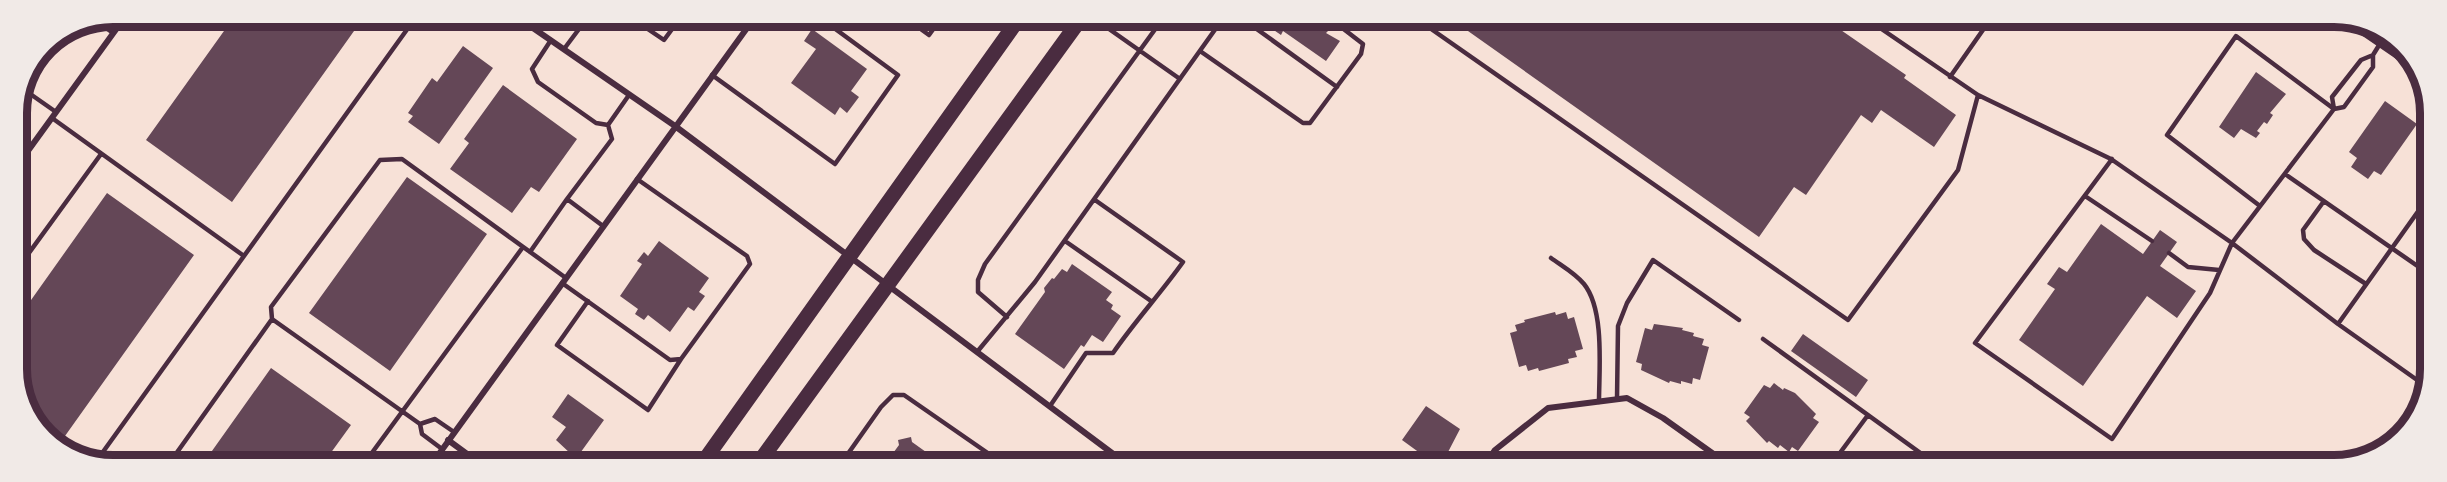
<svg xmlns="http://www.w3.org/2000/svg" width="2447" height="482" viewBox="0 0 2447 482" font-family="Arial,sans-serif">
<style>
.building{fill:#644757}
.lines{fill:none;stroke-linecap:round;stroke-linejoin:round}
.service{stroke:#4a2c40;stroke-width:4.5}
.minor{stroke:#4a2c40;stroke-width:6}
.primary{stroke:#4a2c40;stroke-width:15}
.rim{fill:none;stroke:#4a2c40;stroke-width:8}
</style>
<rect width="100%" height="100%" fill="#f7e1d7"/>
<path class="building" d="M234 17H364L232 202 146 140Z
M1263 17H1320L1316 22 1328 31 1326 33 1340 41 1326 61 1283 31 1281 35 1268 26 1271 23Z
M1453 17H1822L1906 75 1904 78 1956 115 1934 147 1881 110 1872 123 1861 115 1806 195 1794 187 1759 237 1451 19Z
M812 29 867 69 851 91 859 97 847 113 840 107 835 115 791 83 816 49 804 41Z
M463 46 493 68 439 144 408 122 413 116 408 113 432 78 437 82Z
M2256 72 2286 94 2270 113 2273 115 2267 124 2264 122 2257 131 2260 133 2256 138 2241 129 2234 138 2219 127Z
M503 85 577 139 539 192 531 187 512 213 450 169 469 143 464 139Z
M2385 101 2417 124 2381 175 2374 171 2368 179 2351 167 2357 158 2349 152Z
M407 177 487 234 390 371 309 313Z
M107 193 194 255 60 443 42 430 20 394 19 317Z
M2101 224 2143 254 2160 230 2177 242 2160 266 2196 291 2177 318 2147 296 2083 386 2019 340 2055 289 2047 284 2059 267 2067 272Z
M659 241 709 278 699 292 705 296 694 311 688 307 670 332 648 315 644 320 635 314 638 309 620 296 642 264 637 261 644 252 648 256Z
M1072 264 1112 292 1106 300 1113 305 1111 309 1121 316 1103 342 1092 335 1084 347 1081 345 1064 369 1015 334 1045 292 1044 288 1052 278 1054 279 1062 269 1067 272Z
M1555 312 1556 315 1566 312 1568 319 1574 317 1583 349 1575 351 1577 357 1568 359 1569 363 1539 371 1538 368 1528 371 1526 365 1519 367 1510 333 1517 331 1515 325 1525 322 1524 320Z
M1654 324 1683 328 1682 330 1694 333 1693 336 1704 339 1702 345 1709 347 1700 380 1693 378 1692 384 1681 381V384L1670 381 1669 383 1641 370 1642 364 1636 362 1645 328 1652 330Z
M1803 334 1868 380 1856 397 1791 351Z
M271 368 351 425 322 465H202Z
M1774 383 1783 390 1784 388 1795 393 1816 414 1813 418 1819 422 1798 451 1792 447 1789 452 1780 445 1778 448 1769 441 1767 443 1746 421 1750 417 1744 413 1764 385 1770 388Z
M568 394 604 420 578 456 572 452 571 454 556 440 566 427 552 417Z
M1426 406 1460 429 1447 454 1443 452 1435 464 1402 440Z
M911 437 912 442 940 462 942 458 951 465H880L882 462 885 464 899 445 898 440Z
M1609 454 1619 461 1621 458 1631 465H1601Z"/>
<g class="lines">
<path class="service" d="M630 17 664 40 681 17
M904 17 929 35 942 17
M1092 17 1180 79
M1240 17 1337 87
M1414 17 1848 320 1958 170 1978 95
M1864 17 1978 95 2111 159 2232 243 2334 109 2344 107 2373 67V55L2381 42
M98 22 113 33
M551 40 532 69 538 82 596 123 608 125 629 95
M564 49 588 17
M1200 51 1303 123H1310L1361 54 1363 44 1328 17
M712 75 835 164 898 75 819 17
M1950 77 1992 17
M26 91 56 112
M2334 109 2332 97 2361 60 2373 55
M52 118 244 256
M17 136 32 146
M2112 159 1975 343 2112 439 2210 293 2232 243 2338 324 2429 196
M2285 174 2429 274
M2085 196 2152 241
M2324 201 2303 230 2304 239 2314 250 2366 284
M2260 206 2167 135 2236 36 2334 109
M603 226 567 199 612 139 608 125
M1065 241 1151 301
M530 252 567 199
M2169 253 2188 267 2219 270
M1551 258C1562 266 1575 273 1584 284 1605 310 1599 370 1599 402
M18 268 101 154
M562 283 670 360 681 359 750 264 747 256 637 179
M588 301 557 345 648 410 681 359
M1007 317 978 292V280L985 264 1164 17
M272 319 271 307 380 160 402 159 566 278
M2338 324 2427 387
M1763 339 1937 465
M977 352 1035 282 1224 17
M1617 399 1618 326 1627 303 1653 260 1739 320
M1050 406 1086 353H1113C1135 321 1161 293 1183 262L1095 200
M420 424 435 419 454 432
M95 463 416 17
M168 465 272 319 420 424 422 434 442 449
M363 465 523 247
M840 465 881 407 893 395H904L1005 465
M1831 465 1868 415"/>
<path class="minor" d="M517 17 675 126 1128 465
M17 166 125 17
M448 440 482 465
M431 465 755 17
M1485 465 1495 450 1548 408 1627 398 1663 418 1729 465"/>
<path class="primary" d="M2354 21 2408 58
M701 465 1020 17
M757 465 1082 17"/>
</g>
<path d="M0 0H2447V482H0ZM113 27H2334A86 86 0 0 1 2420 113V369A86 86 0 0 1 2334 455H113A86 86 0 0 1 27 369V113A86 86 0 0 1 113 27Z" fill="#f1eae7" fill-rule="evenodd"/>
<path class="rim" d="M113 27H2334A86 86 0 0 1 2420 113V369A86 86 0 0 1 2334 455H113A86 86 0 0 1 27 369V113A86 86 0 0 1 113 27Z"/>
</svg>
